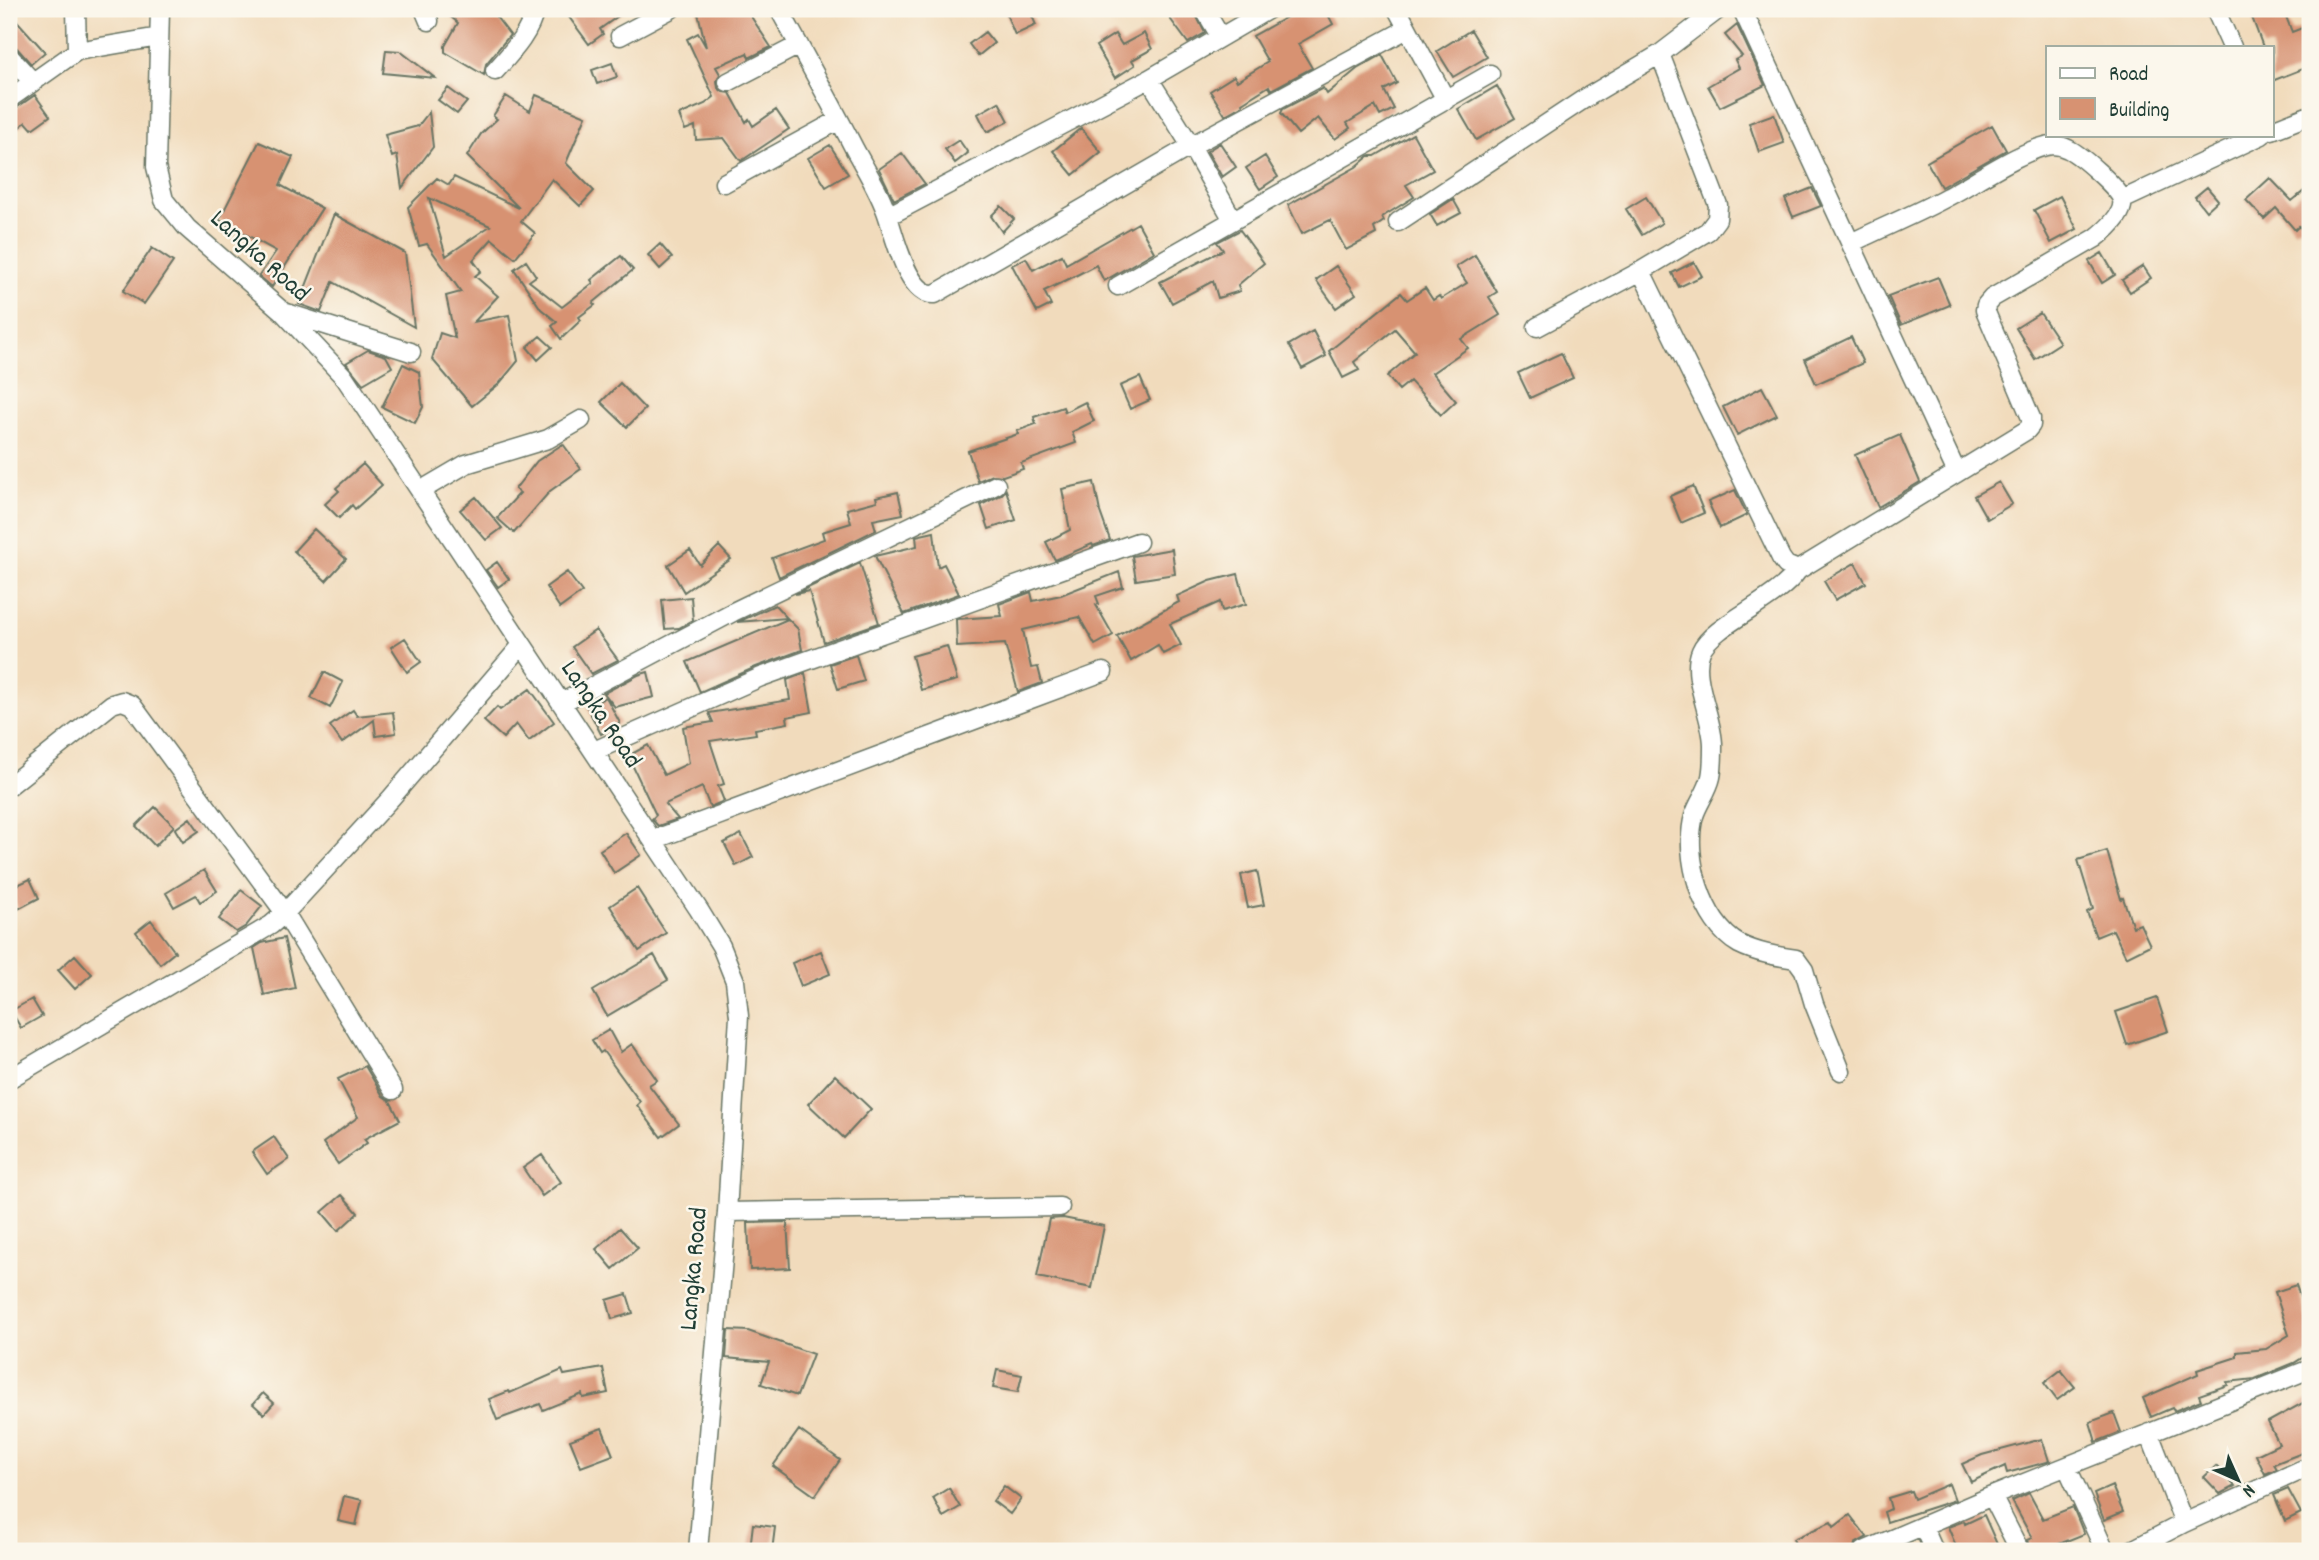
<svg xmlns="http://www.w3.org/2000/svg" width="2319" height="1560" viewBox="0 0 2319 1560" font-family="Dekko,sans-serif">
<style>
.building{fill:#d79272;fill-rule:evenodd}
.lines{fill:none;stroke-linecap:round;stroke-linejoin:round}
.minor-casing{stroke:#687464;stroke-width:21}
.minor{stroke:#fff;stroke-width:18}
.labels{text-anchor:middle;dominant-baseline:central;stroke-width:5;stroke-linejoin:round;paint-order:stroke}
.street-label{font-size:26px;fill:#1f3d34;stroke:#fbf7ec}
</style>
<rect width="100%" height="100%" fill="#fbf7ec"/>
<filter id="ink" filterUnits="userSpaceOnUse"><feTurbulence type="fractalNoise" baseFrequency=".0143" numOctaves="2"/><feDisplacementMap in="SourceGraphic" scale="14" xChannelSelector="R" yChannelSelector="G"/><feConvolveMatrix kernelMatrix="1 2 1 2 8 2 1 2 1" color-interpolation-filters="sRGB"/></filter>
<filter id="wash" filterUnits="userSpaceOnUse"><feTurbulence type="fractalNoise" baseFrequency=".00686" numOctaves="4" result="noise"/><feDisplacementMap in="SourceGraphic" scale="28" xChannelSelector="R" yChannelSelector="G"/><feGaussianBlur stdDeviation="1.57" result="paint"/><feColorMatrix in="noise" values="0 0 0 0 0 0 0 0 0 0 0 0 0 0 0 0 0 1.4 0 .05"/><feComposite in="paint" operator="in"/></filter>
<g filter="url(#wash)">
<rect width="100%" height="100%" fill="#f1dbbc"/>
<g id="blocks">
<path class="building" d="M442 9H490L510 35 486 64 484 75 445 52V46L458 23Z
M563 9H628L600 29 603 34 589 44Z
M697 9H746L771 47 749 58 747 53 716 67 720 74 717 81 718 88 723 92 730 93 746 122 749 119 753 126 776 110 789 129 741 161 724 138 696 140 695 126 685 130 679 115 705 104 714 97 687 39 698 33 706 47Z
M1004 9H1029L1036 25 1015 35Z
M1163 9H1193L1205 33 1188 43Z
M1301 9H1325L1333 24 1298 44 1312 68 1271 90 1269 86 1242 103 1243 105 1225 115 1210 91 1234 76 1237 81 1268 62 1253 36Z
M2249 9H2283L2292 32 2310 25V66L2272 81V47H2263Z
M9 12 45 52 31 64 17 48 9 43Z
M1737 25 1765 85 1720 107 1708 86 1739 68 1735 60 1742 56 1725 35Z
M1471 30 1487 57 1453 77 1437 51Z
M985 32 994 43 978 56 969 44Z
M1144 33 1152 49 1132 60 1135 65 1115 78 1096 46 1115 34 1122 45Z
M386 50 400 51 435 78 383 73Z
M1382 55 1397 83 1384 90 1394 109 1380 116 1375 106 1347 123 1350 128 1335 139 1318 118 1298 134 1281 113 1283 109 1323 88 1327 94 1357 69Z
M612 63 617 77 597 84 592 70Z
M1497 86 1515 118 1476 140 1458 109Z
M448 88 467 102 457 114 438 100Z
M35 95 50 116 32 129 26 122 9 135V110L16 108Z
M536 95 586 116 566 163 594 191 580 206 552 179 521 221 535 233 515 258 492 239 473 260 481 271 475 276 498 296 474 322 509 315 518 361 499 384 472 406 432 359 440 333 455 338 446 296 461 292 427 244 419 246 408 207 437 178 449 185 454 177 519 208 467 156 481 134 497 119 493 116 506 96 530 111ZM429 198 490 226 446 256Z
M999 102 1009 121 987 132 978 114Z
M429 112 433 147 402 188 397 155 392 157 385 135 418 126Z
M1774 114 1784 143 1759 152 1749 123Z
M1992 125 2006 150 1941 187 1927 162Z
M1081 128 1101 152 1073 175 1053 151Z
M1413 134 1433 170 1406 185 1414 197 1382 217 1384 221 1374 228 1376 234 1346 250 1330 220 1302 234 1288 205 1356 167 1369 156H1375Z
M959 140 968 153 955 163 945 149Z
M259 142 293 157 280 185 322 208 272 287 259 276 276 251 219 220Z
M1220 143 1236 167 1222 177 1207 151Z
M830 145 848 174 826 187 808 158Z
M902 153 925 184 894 200 879 169Z
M1265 156 1278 177 1260 189 1246 168Z
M2270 178 2292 201 2310 186V239L2299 226 2295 230 2276 208 2264 219 2246 200Z
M2207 187 2218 200 2206 211 2195 197Z
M1812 188 1821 206 1793 217 1785 199Z
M2060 196 2077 229 2051 243 2034 210Z
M1646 197 1662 223 1642 235 1626 209Z
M1453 199 1461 213 1437 226 1430 214Z
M1001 206 1014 219 1002 232 991 216Z
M334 214 405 253 414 327 333 282 321 312 299 304Z
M1138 223 1154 252 1104 281 1096 265 1073 277 1044 291 1051 305 1037 312 1012 265 1026 258 1033 270 1062 255 1066 264Z
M1240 230 1264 263 1238 285 1240 291 1218 298 1213 281 1172 303 1160 282 1223 250 1217 242Z
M660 244 672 258 660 269 648 255Z
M152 248 173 262 144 304 123 291Z
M2102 253 2115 275 2102 283 2089 261Z
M1475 255 1497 292 1489 297 1500 315 1461 339 1468 348 1432 373 1456 401 1441 415 1410 381 1399 390 1387 376 1415 352 1395 329 1354 362 1359 370 1343 378 1329 351 1401 293 1407 300 1425 288 1433 300 1439 296 1441 299 1467 283 1456 267Z
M621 256 633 270 593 303 595 305 579 317 581 320 561 339 552 326 557 322 541 309 514 269 526 261 536 276 529 281 562 307 593 283 591 280Z
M1694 262 1702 276 1679 287 1672 273Z
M1336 266 1356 294 1336 308 1316 280Z
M2143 266 2151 278 2130 292 2122 280Z
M1938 277 1950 305 1901 325 1888 296Z
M2040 313 2060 343 2035 359 2016 328Z
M1313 331 1326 356 1302 369 1289 345Z
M540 336 552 347 538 360 527 347Z
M1851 337 1863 363 1816 384 1805 359Z
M368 350 386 356 392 367 363 384 346 363Z
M1561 353 1573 378 1530 398 1518 373Z
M403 364 419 372 423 407 415 423 382 407Z
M1140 377 1150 400 1130 409 1120 386Z
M620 383 645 409 627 427 601 402Z
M1762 387 1777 415 1737 435 1723 407Z
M1085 402 1094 421 1072 432 1076 443 1021 463 1023 469 1003 476 992 475 978 481 968 451 1018 434 1017 431 1036 424 1034 417 1063 407 1065 412Z
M1900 435 1920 482 1878 507 1855 455Z
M563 444 581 469 550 491 514 533 497 518 520 493 515 489 537 461Z
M363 464 382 485 355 509 352 505 339 518 325 504 339 491 336 488Z
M1094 482 1100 512 1110 540 1093 546 1092 544 1055 560 1046 542 1070 530 1062 489Z
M1999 482 2012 504 1987 519 1974 496Z
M1693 486 1704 513 1681 523 1670 496Z
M1006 490 1016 520 989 529 981 505 1001 495Z
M1735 490 1747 515 1720 528 1708 502Z
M898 492 903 514 873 520 876 530 779 577 772 558 824 539 822 532 851 523 847 509 877 501 876 497Z
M476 497 502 528 486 540 460 510Z
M314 529 346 559 326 581 294 551Z
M934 532 938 567 944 564 959 594 904 614 875 556 917 546 916 536Z
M719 546 731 559 684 592 668 565 690 550 700 565Z
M1172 549 1175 574 1136 580 1132 556Z
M497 562 509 579 498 587 486 570Z
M860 563 879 623 824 642 809 591 795 594Z
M1855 563 1866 583 1835 600 1824 581Z
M567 572 582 592 560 608 546 587Z
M1119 572 1123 587 1096 596 1099 604 1096 605 1113 635 1095 645 1079 617 1023 630 1031 668 1038 667 1042 683 1018 692 1005 644 957 647 956 619 1002 616 999 604 1031 592 1033 601 1061 595Z
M1238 574 1246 604 1222 611 1220 602 1170 624 1181 645 1163 654 1158 645 1131 661 1117 636 1179 602 1177 596 1210 581Z
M691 597 693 620 679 628 665 629 662 600Z
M775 605 787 618 737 622H738Z
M788 619 798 629 802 650 756 667 700 692 687 662Z
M596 630 618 660 591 674 572 647Z
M405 638 421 662 407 672 391 647Z
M947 646 957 680 921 690 912 656Z
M856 655 864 681 838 689 830 664Z
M324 672 343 682 330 708 311 698Z
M648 672 654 697 615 707 604 693 638 675Z
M805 673 812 712 787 717 788 723 755 729 756 734 710 741 724 784 718 786 724 801 710 807 702 787 665 804 678 819 658 826 652 819 656 815 628 756 648 745 664 775 689 763 683 727 713 722 709 713 790 700 787 680Z
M530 689 554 722 529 741 516 724 503 738 484 721 497 707 500 710Z
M606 697 620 723 601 734 587 707Z
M353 710 357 716 393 712 396 733 376 736 374 720 342 743 330 726Z
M155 807 174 826 155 846 136 826Z
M190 818 199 831 183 842 175 829Z
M626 833 641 855 614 873 600 850Z
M741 834 753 857 736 866 724 843Z
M2107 851 2121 899 2123 898 2133 927 2140 924 2150 945 2126 957 2113 930 2096 937 2087 912 2093 909 2078 860Z
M204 870 217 891 200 902 196 895 174 907 166 893Z
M1257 871 1264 905 1248 908 1241 875Z
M30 879 39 898 18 909 9 889Z
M637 888 666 933 639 951 610 906Z
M241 890 262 906 246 926 236 932 219 919Z
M151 920 175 952 160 964 136 932Z
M284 938 295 988 264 995 254 948 262 943Z
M821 951 830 974 801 986 792 963Z
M75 955 92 974 75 989 58 970Z
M654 955 668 980 607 1016 593 991Z
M2157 998 2168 1031 2127 1045 2116 1012Z
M32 999 42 1016 21 1028 11 1011Z
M609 1030 621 1052 632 1044 657 1080 649 1085 679 1124 661 1137 637 1105 640 1102 603 1051 600 1053 592 1040Z
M365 1066 383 1096 390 1101 400 1120 364 1139 367 1143 338 1164 323 1143 358 1117 338 1079Z
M835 1075 871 1109 844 1138 808 1104Z
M274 1137 289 1159 267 1174 252 1152Z
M542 1155 561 1182 542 1196 523 1168Z
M342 1195 358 1213 338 1231 322 1212Z
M1063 1218 1104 1226 1092 1288 1037 1277 1049 1219Z
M787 1222 790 1268 750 1270 748 1223Z
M620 1228 638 1248 613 1269 596 1249Z
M2296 1285 2310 1326V1353L2294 1363 2255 1379 2227 1382 2228 1385 2199 1395 2201 1400 2174 1411 2172 1408 2151 1417 2143 1398 2198 1374 2197 1370 2237 1357V1352L2266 1349 2289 1335 2275 1292Z
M627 1294 633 1313 612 1319 607 1300Z
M728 1330 748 1331 813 1354 797 1396 761 1384 769 1362 726 1358Z
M603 1368 608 1393 583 1398 582 1394 543 1410 540 1404 497 1420 489 1399 509 1391 510 1393 562 1370 564 1375Z
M997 1370 1022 1375 1018 1392 993 1388Z
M2061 1370 2075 1387 2057 1400 2044 1383Z
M263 1393 274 1403 264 1414 253 1404Z
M2310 1399V1450L2274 1464 2277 1469 2265 1474 2256 1455 2279 1444 2268 1422Z
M2114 1413 2121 1432 2096 1442 2090 1422Z
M602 1428 613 1455 581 1467 570 1440Z
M799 1430 840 1460 815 1496 773 1466Z
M2042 1439 2049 1461 2047 1462 2007 1473 2005 1466 1971 1482 1962 1464 1982 1455Z
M2216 1466 2235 1486 2220 1494 2204 1477Z
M1949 1484 1955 1500 1887 1522 1884 1512 1891 1509 1888 1498 1911 1491 1914 1499Z
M1004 1486 1021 1499 1010 1514 993 1501Z
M2112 1486 2123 1512 2104 1520 2094 1494Z
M949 1488 960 1507 943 1517 933 1498Z
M2288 1489 2301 1513 2285 1521 2274 1495Z
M2029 1493 2043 1519 2073 1507 2084 1534 2054 1546 2057 1551H2031L2027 1540 2032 1538 2012 1501Z
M344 1496 362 1500 356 1525 338 1521Z
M1850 1515 1867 1537 1855 1544 1853 1551H1798L1793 1539 1831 1522 1834 1527Z
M1984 1515 2000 1551H1958L1948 1527 1964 1521 1965 1524Z
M753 1524 775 1527 772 1551 750 1549Z"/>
</g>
</g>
<g filter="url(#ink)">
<use href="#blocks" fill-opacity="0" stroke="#687464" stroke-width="2"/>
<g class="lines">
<g class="minor-casing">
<path id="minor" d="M76 9 77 51
M160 9 156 167 164 200 187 228 282 311 345 378 699 910 721 946 735 981 739 1016 727 1212 698 1551
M424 9 429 21
M779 9C805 56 831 103 855 150 867 172 881 194 888 217 895 237 908 297 935 294L1191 146 1407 29
M1204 9 1220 36
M1397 9 1446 100
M1742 9 1957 473
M2215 9 2232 47
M620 36 671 9
M9 56 32 81
M495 71C511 53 530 34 535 9
M1149 79 1191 146 1233 220
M728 82 799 45
M9 99 77 51 159 37
M2272 130 2310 115
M724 183 839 120
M2122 200 2262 135
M888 216 1149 79 1269 9
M1398 222 1584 99 1660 54 1719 9
M1641 271 1781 558 1786 565 1798 570 2027 430 2031 425V418L1985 310 1986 305 1992 298 2096 238C2105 231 2125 214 2122 200 2119 188 2079 154 2068 149 2064 147 2057 145 2052 145 2026 147 1972 184 1947 197 1916 214 1883 227 1851 243
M1118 286 1490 74
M287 313 411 352
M1537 327 1641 271 1708 231 1717 219 1718 205 1660 54
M420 491 466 464 548 439 581 420
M1798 570C1777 601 1712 625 1701 651 1690 676 1713 718 1713 745 1713 755 1713 768 1711 777 1708 791 1698 803 1694 816 1683 856 1702 923 1739 944 1757 953 1776 956 1796 959L1804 970 1814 1004 1841 1071
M561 703 733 612 996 485
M594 751 761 677 1138 542
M9 786 112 704 122 701 132 705 285 913 393 1090
M653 840 1103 672
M9 1079 271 925 285 913 391 798 521 646
M727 1212 1060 1207
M2149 1433 2184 1523
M2067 1467 2105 1551
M1992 1496 2020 1551
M1923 1526 1934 1551
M1864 1551 1992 1496 2310 1369
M2130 1551 2184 1523 2310 1466"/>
</g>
<use href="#minor" class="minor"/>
</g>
</g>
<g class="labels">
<g class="street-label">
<text transform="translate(259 257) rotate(42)">Langka Road</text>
<text transform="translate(600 715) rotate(56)">Langka Road</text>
<text transform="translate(695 1269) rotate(-85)">Langka Road</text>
</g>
</g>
<rect width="2319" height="1560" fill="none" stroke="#fbf7ec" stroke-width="35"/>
<rect x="2046" y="46" width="228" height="91" fill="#fbf7ec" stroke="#a3ada2" stroke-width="2"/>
<rect x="2060" y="68" width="35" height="10" fill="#ffffff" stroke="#a3ada2" stroke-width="2"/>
<text x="2109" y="80" font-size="21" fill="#1f3d34">Road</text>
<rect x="2060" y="98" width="35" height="21" fill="#d79272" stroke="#a3ada2" stroke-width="2"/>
<text x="2109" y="116" font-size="21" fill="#1f3d34">Building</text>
<g transform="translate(2238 1480) rotate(135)" stroke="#fbf7ec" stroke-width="5" paint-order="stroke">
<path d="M0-5L12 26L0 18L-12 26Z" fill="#1f3d34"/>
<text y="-10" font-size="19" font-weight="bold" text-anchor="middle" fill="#1f3d34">N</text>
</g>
</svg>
